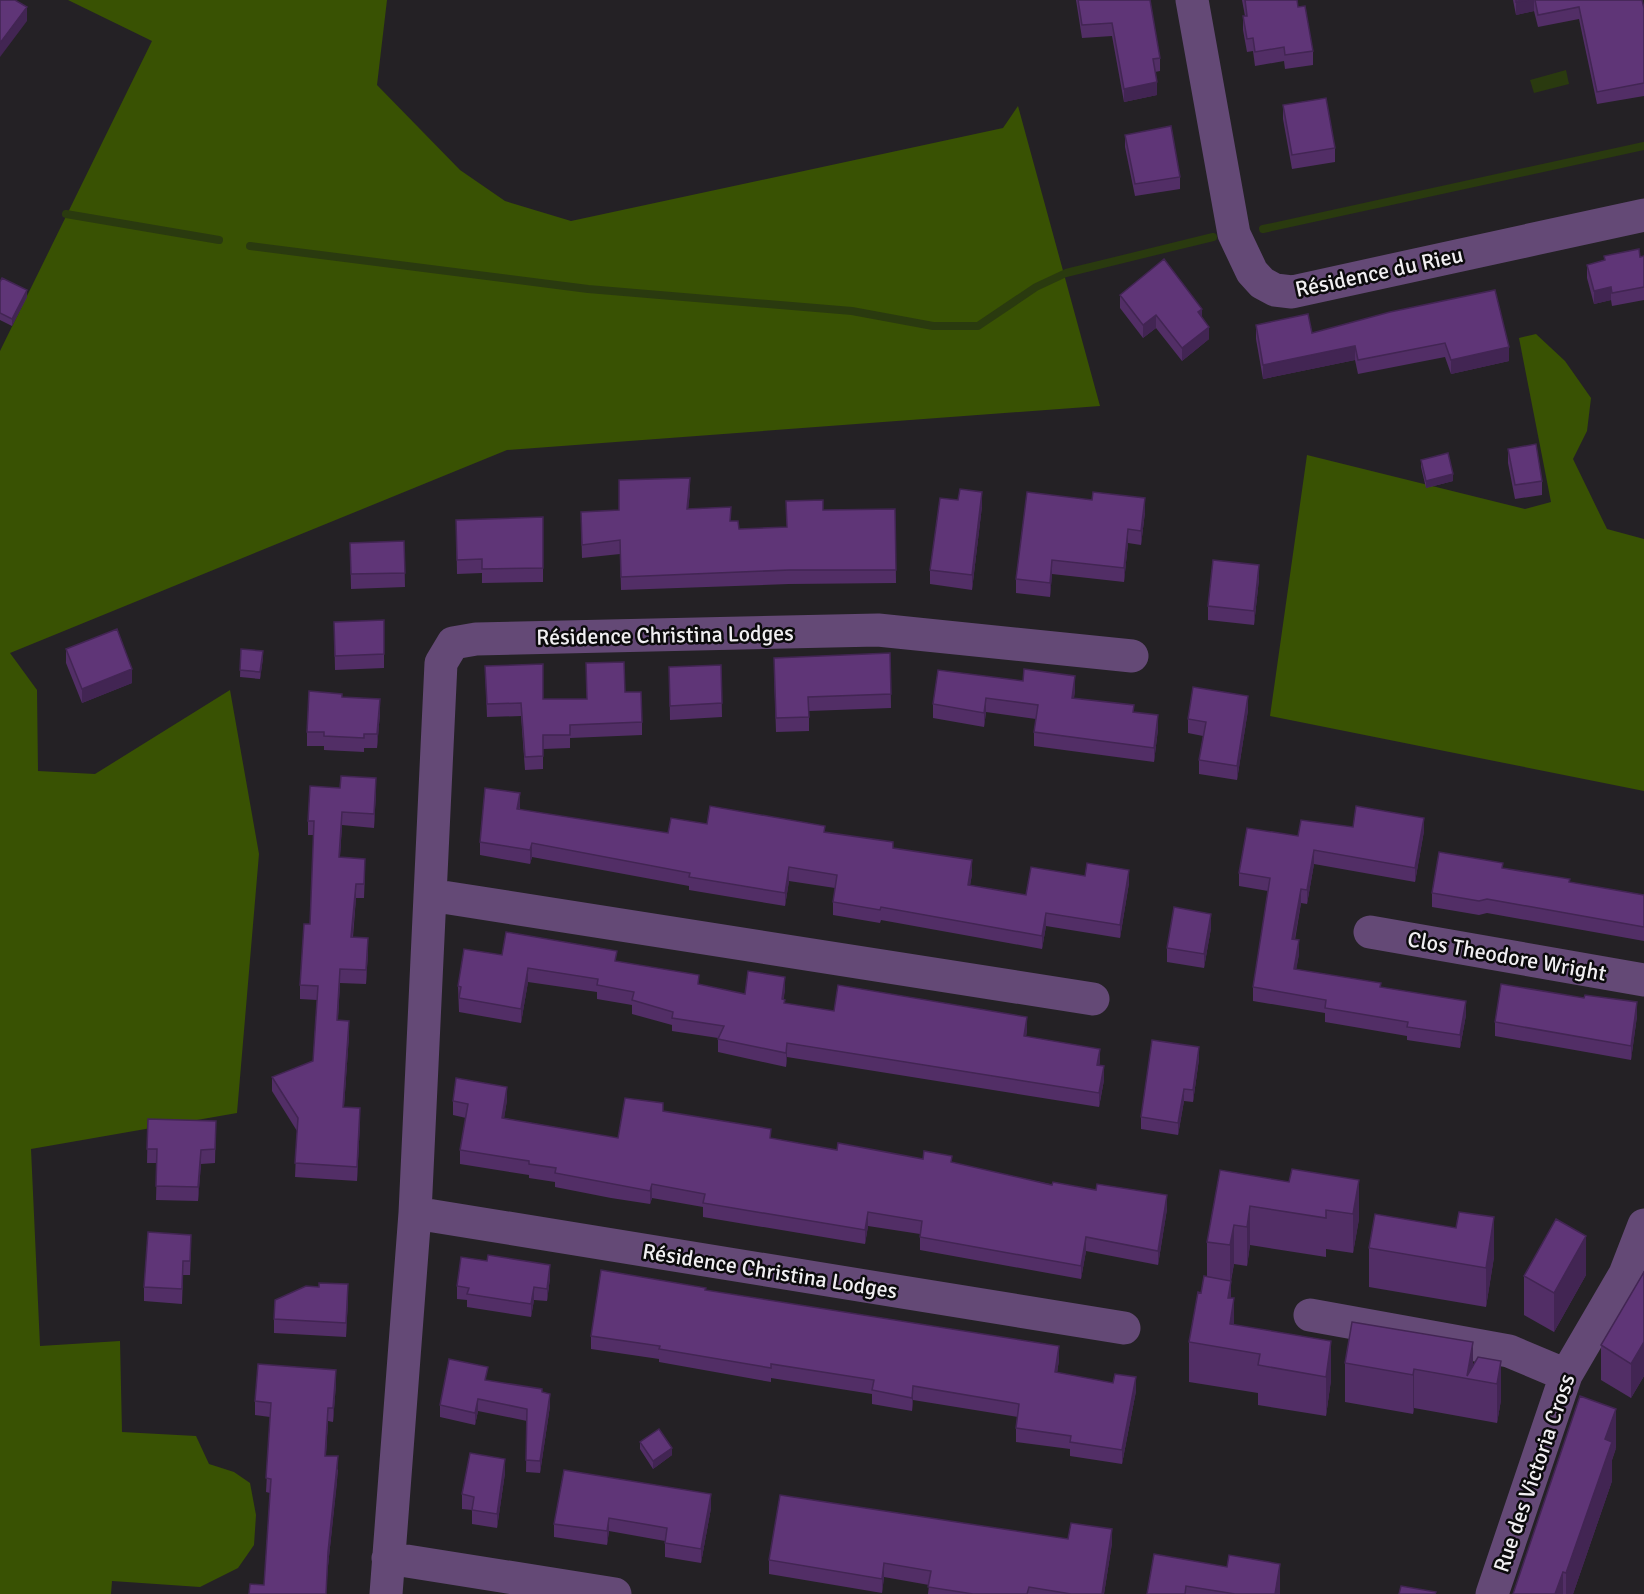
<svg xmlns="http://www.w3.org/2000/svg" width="1644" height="1594" viewBox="0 0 1644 1594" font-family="Signika,sans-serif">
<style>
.green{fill:#395203}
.water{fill:#2a3a0f}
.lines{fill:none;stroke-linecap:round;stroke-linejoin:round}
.stream{stroke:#2a3a0f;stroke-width:8}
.minor{stroke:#644976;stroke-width:33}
.wall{fill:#522e66}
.shaded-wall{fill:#422553}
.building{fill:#5f3577;stroke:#422553;stroke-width:1.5}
.labels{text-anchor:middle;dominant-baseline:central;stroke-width:5;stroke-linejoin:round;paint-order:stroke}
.street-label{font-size:22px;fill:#f1eff2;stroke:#0c0b0d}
</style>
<rect width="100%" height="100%" fill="#242125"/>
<path class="green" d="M68 0H387L377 85 460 170 505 201 571 221 1003 128 1018 106 1100 406 507 450 10 653 37 690 38 771 95 774 230 690 259 854 237 1113 31 1149 40 1346 120 1341 122 1432 196 1436 209 1464 234 1472 250 1483 256 1515 254 1545 238 1568 200 1587 112 1581 111 1594H0V351L152 41Z
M1536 334 1565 361 1591 398 1587 431 1573 459 1607 529 1644 539V791L1270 716 1307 455 1525 509 1551 502 1519 338Z"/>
<path class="water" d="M1566 70 1569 84 1534 93 1530 80Z"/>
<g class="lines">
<path class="stream" d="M66 214 219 240
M1263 229 1644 146
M250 246 588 289 852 311 933 326H978L1036 287 1066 273 1213 237"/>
<path class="minor" d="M1192 0 1234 234 1252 272 1262 283 1275 290 1292 292 1644 215
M430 895 1093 999
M1370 932 1644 980
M415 1213 1124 1328
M1310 1315 1509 1351 1566 1375
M388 1558 615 1594
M386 1594 415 1213 441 663 453 643 476 639 878 630 1132 656
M1492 1594 1566 1375 1625 1274 1644 1225"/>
</g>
<path class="wall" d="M1076 0H1150L1160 58V71L1155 72 1157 95 1124 102 1112 36 1082 38Z
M1242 0H1297L1298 7 1313 51V65L1285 69 1284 61 1255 66 1253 51 1247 52 1243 30V16H1245Z
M1513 0H1642L1644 8V96L1597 104 1579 19 1538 27 1534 11 1516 15Z
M1283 105 1335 148V162L1292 169 1283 119Z
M1125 135 1180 177V189L1135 196 1125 147Z
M1604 256 1640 257 1644 256V300L1612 306 1611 300 1594 304 1587 278V265L1604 260Z
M0 282 27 297 12 326 0 320Z
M1120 295 1202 317 1209 339 1182 361 1156 328 1143 338 1120 308Z
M1390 312 1509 361 1451 374 1445 357 1358 374 1355 360 1263 379 1256 339V325L1312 333Z
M1508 449 1542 481V495L1515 499 1508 463Z
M1421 460 1453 481 1426 488 1421 467Z
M690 492 688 509 731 521 739 529 787 527 823 510 895 509 896 583 789 584 621 590 620 554 582 558 581 525 619 510Z
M958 500 982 506 972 590 930 584V570Z
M1145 512 1141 545 1128 543 1124 582 1052 574 1050 597 1016 593V579Z
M543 517V582L482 583V573L457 574 456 520Z
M404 541 405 587 351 589 350 543Z
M1259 579 1254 625 1208 620V606Z
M384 620V668L335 670 334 622Z
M66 649 132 683 82 703 66 663Z
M241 649 263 658 260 679 240 677Z
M890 653 891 708 809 711V731L776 732 774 672Z
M721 665 722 717 670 720 669 667Z
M485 666 543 699H587L625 692 642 722V735L570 738V748L543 749V769L525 770 521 716 487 717Z
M1075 690 1074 698 1134 713 1158 729 1154 762 1034 746V732L1036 719 986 712 984 727 933 718V704Z
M342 697 380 713 377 748H364V752L324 750V746H307V732Z
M1248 710 1237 780 1199 774V760L1203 736 1188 733V719Z
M376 792 374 828 342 825 340 857 365 873 364 898H356L353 937 368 952 366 984 340 983 338 1020 349 1035 344 1107 360 1122 357 1181 295 1177 297 1131 272 1091V1077L313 1061 317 1000 300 999V985L310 924 314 835H308V821Z
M520 806V810L668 833 707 824 825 832 893 848 972 874 970 885 1026 895 1129 883 1120 938 1046 926 1042 949 881 920 880 923 833 915V902L835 888 789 881 785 906 689 890V886L532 857 530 864 480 855V842Z
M1424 831 1415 882 1314 864 1307 904 1301 903 1295 940 1299 954 1296 969 1381 987 1466 1015 1460 1048 1407 1040V1036L1325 1022V1013L1253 1001V987L1268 891 1239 886V873L1298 836Z
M1503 869 1570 882 1644 895V941L1487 913 1479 915 1432 907V893Z
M1211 928 1204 968 1167 962V948Z
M502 955 617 962 699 984 745 994 785 990 783 999 785 1004 834 1011 1027 1031 1026 1036 1100 1062 1099 1065 1104 1080 1099 1107 787 1057 786 1067 718 1052V1038L672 1031V1025L632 1014V1005L597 999V992L528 982 521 1023 459 1012 458 986Z
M1637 1016 1631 1060 1495 1036V1022Z
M1199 1059 1193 1102 1184 1101 1178 1135 1141 1129V1117Z
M507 1100 504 1118 618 1138 663 1111 771 1138 837 1150 952 1163 1167 1209 1158 1265 1086 1251 1081 1279 920 1250V1234L868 1226 865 1244 703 1217V1207L652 1198 650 1204 611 1198 555 1187V1182L529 1178V1175L460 1164V1150L466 1118 453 1115V1101Z
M148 1119 216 1121 215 1163 201 1164 198 1201 156 1200 157 1163H147Z
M1220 1170 1289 1182 1359 1180V1219L1353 1253 1326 1249V1257L1250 1245 1247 1266 1234 1264 1231 1281V1298L1234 1324 1331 1380 1326 1416 1258 1405V1393L1189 1382V1342L1201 1293 1207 1277V1242Z
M1369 1248 1494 1257 1486 1307 1369 1287Z
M191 1249 190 1275H183L182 1304 144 1301V1287Z
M1644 1272V1376L1631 1398 1601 1380V1345Z
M1586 1275 1554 1332 1524 1315V1276Z
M550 1278 547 1301 534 1300 531 1317 467 1307V1300L457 1299V1286Z
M706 1290 1059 1360 1057 1373 1136 1391 1122 1464 1070 1456V1449L1016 1442V1428L1018 1417 913 1400 912 1411 872 1404V1394L771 1378V1382L659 1362V1359L591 1349V1336Z
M348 1298 346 1337 274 1333V1319Z
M1501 1361V1400L1497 1423 1414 1408 1413 1414 1345 1402V1363L1473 1366Z
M487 1380 542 1392 550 1406 540 1473 526 1472 527 1421 478 1411 475 1425 440 1417V1405Z
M336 1384 333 1422 328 1421 326 1456 338 1470 328 1566 264 1585 270 1493 266 1492 270 1417 255 1415V1401Z
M640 1442 672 1455 653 1469 640 1449Z
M1616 1448 1612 1460V1481L1573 1594H1513Z
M505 1473 497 1528 472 1524V1510L462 1509V1494Z
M711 1508 701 1563 665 1557V1541L609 1531 607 1545 554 1537V1524Z
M1068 1539 1112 1543 1104 1594H928L929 1585 884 1577 882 1593 769 1574V1560Z
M1154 1554 1280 1594H1147Z"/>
<path class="shaded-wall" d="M1528 0H1534V11L1516 15V2Z
M27 7V21L0 57V43Z
M1157 82V95L1124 102V89Z
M1611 287V300L1594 304V291Z
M27 290V297L12 326V319Z
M1202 309V321L1198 312Z
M1156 315V328L1143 338V325Z
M1209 327V339L1182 361V348Z
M1355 346V360L1263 379V365Z
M1509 347V361L1451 374V360Z
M1453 474V481L1426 488V481Z
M690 478V492L687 522V509Z
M982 492V506L972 590V575Z
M1145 498V512L1141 545V531Z
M1128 529V543L1124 582V568Z
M1052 560V574L1050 597V583Z
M1259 565V579L1254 625V611Z
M263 651V658L260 679V672Z
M132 669V683L82 703V689Z
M1075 676V690L1072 712V698Z
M1248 696V710L1237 780V766Z
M986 698V712L984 727V713Z
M380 699V713L377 748V734Z
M1158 715V729L1154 762V748Z
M376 778V792L374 828V814Z
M520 793V806L517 823V809Z
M342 812V825L339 871V857Z
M1424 818V831L1415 882V868Z
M532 843V857L530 864V850Z
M1314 850V864L1307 904V890Z
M972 860V874L968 898V885Z
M789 867V881L785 906V893Z
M1129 870V883L1120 938V925Z
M356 884V898L351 951V937Z
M1301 889V903L1292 953V939Z
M1046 913V926L1042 949V936Z
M1211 914V928L1204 968V954Z
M368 938V952L366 984V970Z
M1299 940V954L1294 983V969Z
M528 968V982L521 1023V1009Z
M340 969V983L337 1034V1020Z
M785 977V990L782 1013V999Z
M1466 1001V1015L1460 1048V1035Z
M1637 1002V1016L1631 1060V1046Z
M1027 1017V1031L1024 1049V1036Z
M349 1021V1035L343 1121V1107Z
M787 1043V1057L786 1067V1053Z
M1199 1047V1059L1193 1102V1090Z
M1100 1049V1062L1097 1078V1065Z
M1104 1066V1080L1099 1107V1093Z
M507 1087V1100L502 1132V1118Z
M1184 1089V1101L1178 1135V1123Z
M360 1108V1122L357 1181V1167Z
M201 1150V1164L198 1201V1187Z
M1359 1180V1219L1353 1253V1214Z
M652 1184V1198L650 1204V1191Z
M1167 1195V1209L1158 1265V1251Z
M1250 1206V1245L1247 1266V1227Z
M868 1212V1226L865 1244V1230Z
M1494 1217V1257L1486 1307V1268Z
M1234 1225V1264L1230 1284V1245Z
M1586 1236V1275L1554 1332V1293Z
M1086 1237V1251L1081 1279V1266Z
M550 1265V1278L547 1301V1289Z
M1231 1281V1317L1234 1298V1337L1232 1350 1228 1298Z
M348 1284V1298L346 1337V1323Z
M534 1287V1300L531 1317V1304Z
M1331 1341V1380L1326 1416V1377Z
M1473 1342V1380L1467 1379Z
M1644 1342V1376L1631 1398V1364Z
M1059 1346V1360L1055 1386V1372Z
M1501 1361V1400L1497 1423V1384Z
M1414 1369V1408L1413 1414V1375Z
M336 1370V1384L333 1422V1408Z
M1136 1377V1391L1122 1464V1450Z
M913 1386V1400L912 1411V1398Z
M550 1394V1406L540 1473V1461Z
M478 1399V1411L475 1425V1413Z
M328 1408V1421L325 1469V1456Z
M1616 1409V1448L1612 1460V1481L1573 1594H1566V1573L1605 1439Z
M672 1448V1455L653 1469V1461Z
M338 1456 337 1483 328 1566 326 1594 328 1552Z
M505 1459V1473L497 1528V1514Z
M711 1494V1508L701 1563V1549Z
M609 1518V1531L607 1545V1531Z
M1112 1529V1543L1104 1594H1102Z
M884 1563V1577L882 1593V1579Z
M1280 1564V1594H1275Z
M1563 1572V1594H1555Z"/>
<path class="building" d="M0 0H15L27 7 0 43Z
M1078 0H1150L1160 58 1153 59 1157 82 1124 89 1112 23 1082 25Z
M1245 0H1297L1298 7 1305 6 1313 51 1285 55 1284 47 1255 52 1253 38 1247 39 1243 16H1247Z
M1516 0H1528L1516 2Z
M1535 0H1642L1644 8V83L1597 92 1579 7 1538 15Z
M1326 98 1335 148 1292 155 1283 105Z
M1171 126 1180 177 1135 184 1125 135Z
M1639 249 1640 257 1644 256V287L1612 293 1611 287 1594 291 1587 265 1605 260 1604 256Z
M1164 259 1202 309 1198 312 1209 327 1182 348 1156 315 1143 325 1120 295Z
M2 278 27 290 12 319 0 313V282Z
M1495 290 1509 347 1451 360 1445 343 1358 360 1355 346 1263 365 1256 325 1308 314 1312 333 1390 312Z
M1536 444 1542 481 1515 485 1508 449Z
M1448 453 1453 474 1426 481 1421 460Z
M690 478 687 509 731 507 730 521H738L739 529 787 527 786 501 823 500V510L895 509 896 570H789L621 577 620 540 582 545 581 512 619 510V480Z
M960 489 982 492 972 575 930 570 940 498 958 500Z
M1027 492 1092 500 1093 492 1145 498 1141 531 1128 529 1124 568 1052 560 1050 583 1016 579Z
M543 517V568L482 569V559L457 560 456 520Z
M404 541 405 573 351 574 350 543Z
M1213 560 1259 565 1254 611 1208 606Z
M384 620V654L335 656 334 622Z
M117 629 132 669 82 689 66 649Z
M241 649 263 651 260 672 240 670Z
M890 653 891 694 808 697 809 717 776 718 774 658Z
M624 662 625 692H641L642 722 570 725V735H543V756L525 757 521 703 487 704 485 666 543 664V699H587L586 663Z
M721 665 722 703 670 706 669 667Z
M1024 669 1075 676 1072 698 1134 705 1133 712 1158 715 1154 748 1034 732 1038 705 986 698 984 713 933 704 938 670 1023 681Z
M1193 687 1248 696 1237 766 1199 760 1206 722 1188 719Z
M309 691 342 694V697L380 699 377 734H364V738L324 736V732H307Z
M341 776 376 778 374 814 342 812 339 857 365 859 364 884H356L351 937 368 938 366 970 340 969 337 1020 349 1021 343 1107 360 1108 357 1167 295 1163 298 1118 272 1077 313 1061 318 986 300 985 304 924H310L314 821H308L310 786 340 788Z
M485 788 520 793 517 809 668 833 671 818 707 824 710 806 825 826 824 832 893 842V848L972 860 968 885 1026 895 1031 867 1085 876 1087 863 1129 870 1120 925 1046 913 1042 936 881 907 880 910 833 902 837 875 789 867 785 893 689 877 690 873 532 843 530 850 480 842Z
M1356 806 1424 818 1415 868 1314 850 1307 890 1301 889 1292 939 1299 940 1294 969 1381 983 1380 987 1466 1001 1460 1035 1407 1027 1408 1022 1325 1008 1326 1000 1253 987 1270 878 1239 873 1247 828 1298 836 1301 820 1353 827Z
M1439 852 1503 863 1502 868 1570 879 1569 882 1644 895V927L1487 899 1479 901 1432 893Z
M1174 907 1211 914 1204 954 1167 948Z
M506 932 617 951 615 961 699 975 698 984 745 994 748 971 785 977 782 999 785 1000 784 1003 834 1011 838 985 1027 1017 1024 1036 1100 1049 1097 1065 1104 1066 1099 1093 787 1043 786 1053 718 1039 724 1026 672 1018 673 1012 632 1000 634 992 597 985 598 979 528 968 521 1009 459 998 461 987 458 986 464 949 502 955Z
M1501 984 1584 998 1585 995 1637 1002 1631 1046 1495 1022Z
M1152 1040 1199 1047 1193 1090 1184 1089 1178 1123 1141 1117Z
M456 1078 507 1087 502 1118 618 1138 625 1098 663 1103V1111L771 1129 770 1138 837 1150 838 1143 923 1159 924 1151 952 1156 951 1162 1052 1185 1053 1182 1096 1190 1097 1184 1167 1195 1158 1251 1086 1237 1081 1266 920 1237 922 1221 868 1212 865 1230 703 1203 705 1194 652 1184 650 1191 555 1173 556 1168 529 1164V1161L460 1150 468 1104 453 1101Z
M148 1119 216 1121 215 1149 201 1150 198 1187 156 1186 157 1149H147Z
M1292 1169 1359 1180 1353 1214 1326 1210V1218L1250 1206 1247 1227 1234 1225 1230 1245 1207 1242 1220 1170 1289 1182Z
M1459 1212 1494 1217 1486 1268 1369 1248 1375 1214 1456 1228Z
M1556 1219 1586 1236 1554 1293 1524 1276Z
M148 1232 191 1235 190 1261H183L182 1289 144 1287Z
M488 1255 550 1265 547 1289 534 1287 531 1304 467 1294 469 1288 457 1286 461 1257 487 1261Z
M601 1270 706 1288 705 1290 1059 1346 1055 1372 1113 1383 1115 1374 1136 1377 1122 1450 1070 1442 1071 1436 1016 1428 1019 1404 913 1386 912 1398 872 1390 874 1380 771 1364V1368L659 1349 660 1346 591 1336Z
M1644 1272V1342L1631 1364 1601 1345Z
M1204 1276 1231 1281 1228 1298H1234L1230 1324 1331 1341 1326 1377 1258 1365 1260 1354 1189 1342 1198 1292 1201 1293Z
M319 1283 348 1284 346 1323 274 1319 275 1300 306 1286 319 1287Z
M1352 1322 1473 1342 1467 1376 1478 1357 1501 1361 1497 1384 1414 1369 1413 1375 1345 1363Z
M449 1359 488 1367 485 1380 542 1389V1392L550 1394 540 1461 526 1460 527 1409 478 1399 475 1413 440 1405Z
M258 1364 336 1370 333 1408H328L325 1456H338L328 1552 326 1594H249L250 1584 264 1585 271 1479 266 1478 271 1403 255 1401Z
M1580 1396 1616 1409 1605 1439 1612 1442 1566 1573 1563 1572 1555 1594H1513Z
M659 1429 672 1448 653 1461 640 1442Z
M470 1453 505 1459 497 1514 472 1510 474 1497 462 1494Z
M564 1470 711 1494 701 1549 665 1543 667 1528 609 1518 607 1531 554 1524Z
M780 1495 1068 1539 1071 1523 1112 1529 1102 1594H1071L1029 1587 1027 1594H973L928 1587 931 1571 884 1563 882 1579 769 1560Z
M1154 1554 1227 1567 1229 1555 1280 1564 1275 1594H1235L1186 1586 1185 1594H1147Z
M1401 1586 1436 1592 1435 1594H1399Z"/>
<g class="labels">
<g class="street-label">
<text transform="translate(1379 272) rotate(-12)">Résidence du Rieu</text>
<text transform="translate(665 635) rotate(-1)">Résidence Christina Lodges</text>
<text transform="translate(1507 956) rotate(10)">Clos Theodore Wright</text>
<text transform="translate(770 1271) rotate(9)">Résidence Christina Lodges</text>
<text transform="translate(1534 1473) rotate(-71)">Rue des Victoria Cross</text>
</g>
</g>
</svg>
